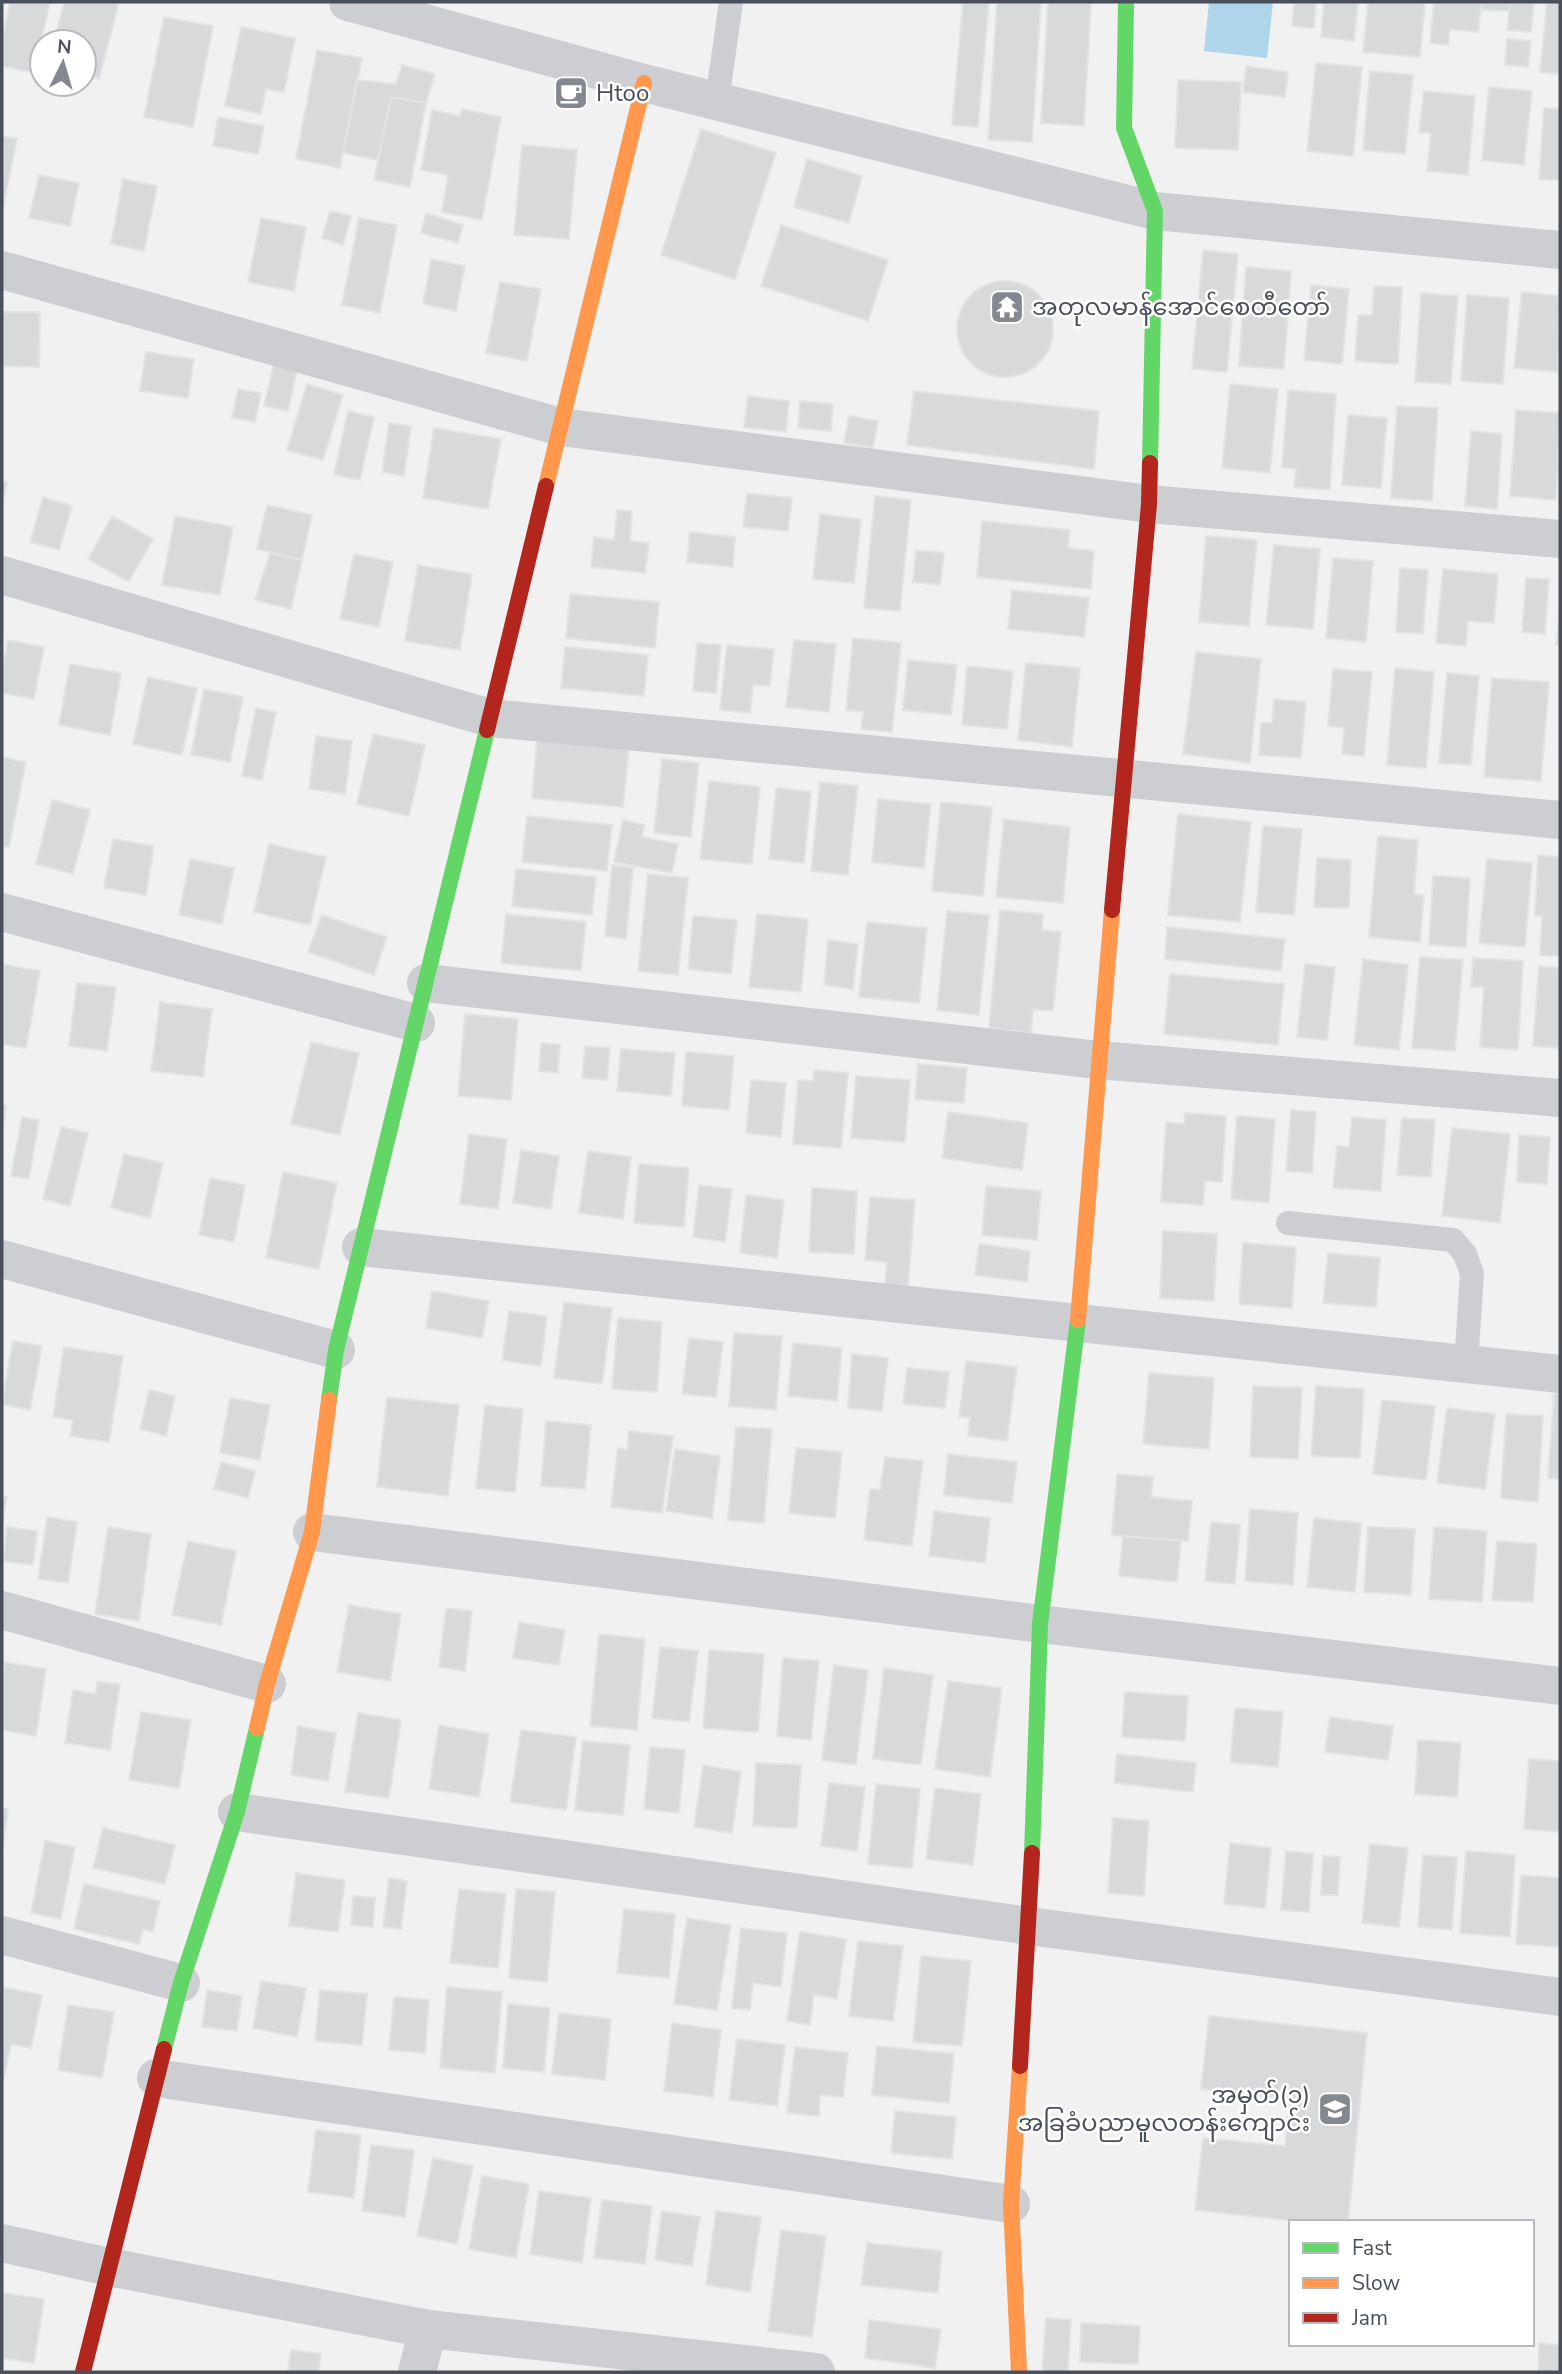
<svg xmlns="http://www.w3.org/2000/svg" width="1562" height="2374" viewBox="0 0 1562 2374" font-family="'Nunito Sans','Noto Sans Myanmar',sans-serif">
<style>
.water{fill:#aed5e9}
.building{fill:#d8d9db;stroke:#e2e3e4;stroke-width:2}
.lines{fill:none;stroke-linecap:round;stroke-linejoin:round}
.lane{stroke:#ccced1;stroke-width:24}
.street{stroke:#ccced1;stroke-width:38}
.fast{stroke:#63d668;stroke-width:16}
.slow{stroke:#ff974d;stroke-width:16}
.jam{stroke:#b3261e;stroke-width:16}
.labels{text-anchor:middle;dominant-baseline:central;stroke-width:5;stroke-linejoin:round;paint-order:stroke}
.poi-label{font-size:24px;fill:#49505c;stroke:#fff;text-anchor:start}
</style>
<rect width="100%" height="100%" fill="#f1f1f1"/>
<path class="water" d="M1209 2H1273L1267 58 1204 51Z"/>
<path class="building" d="M10 2H50L34 73 2 66V42Z
M64 2H119L99 79 84 75V42H54Z
M963 2H989L978 127 952 125Z
M997 2H1041L1032 142 988 140Z
M1048 2H1091L1084 126 1041 123Z
M1294 2H1316L1314 28 1292 26Z
M1324 2H1358L1354 41 1321 37Z
M1368 2H1425L1420 57 1363 52Z
M1434 2H1482L1478 32 1450 29 1448 45 1430 43Z
M1482 2H1510L1509 11 1481 10Z
M1510 2H1534L1531 32 1507 30Z
M1547 2H1560V74L1540 72Z
M164 17 213 26 193 127 144 117Z
M241 27 295 38 284 92 266 89 261 114 225 106Z
M1507 39 1531 41 1528 67 1505 65Z
M317 50 362 58 340 168 296 159Z
M1316 63 1362 67 1353 156 1307 151Z
M402 65 435 74 426 103 391 97 378 160 343 153 357 80 396 84Z
M1246 66 1288 72 1285 97 1243 92Z
M1370 71 1413 75 1405 154 1363 150Z
M1178 80 1241 82 1238 150 1175 148Z
M1489 87 1532 91 1524 165 1482 160Z
M1424 91 1475 96 1468 175 1427 171 1431 133 1419 132Z
M391 97 426 103 410 187 374 180Z
M1544 108 1560 109V180L1539 179Z
M462 109 501 117 482 220 442 212 448 175 421 170 432 110 460 116Z
M218 117 264 126 258 154 213 146Z
M701 129 776 153 735 279 661 255Z
M2 136 17 139 2 213Z
M522 145 577 150 569 239 514 235Z
M807 159 862 176 849 223 794 207Z
M39 175 79 183 70 226 29 218Z
M123 179 157 186 144 251 111 244Z
M330 211 351 216 343 245 322 238Z
M426 213 463 225 458 243 421 233Z
M261 218 306 227 294 291 248 282Z
M359 218 397 225 380 313 342 305Z
M781 225 888 260 868 321 761 286Z
M1203 250 1238 254 1227 372 1192 369Z
M431 259 465 266 456 311 423 304Z
M1246 267 1291 271 1284 369 1239 366Z
M957 329a48 48 0 1 1 96 0a48 48 0 1 1-96 0Z
M500 282 541 289 527 361 486 353Z
M1311 285 1349 289 1342 364 1304 360Z
M1374 286 1402 287 1398 364 1355 361 1358 315H1372Z
M1522 292 1560 296 1558 372 1514 368Z
M1421 293 1458 296 1451 384 1415 382Z
M1467 295 1509 298 1503 384 1461 381Z
M2 312H40L39 367 2 366Z
M146 352 194 359 188 398 140 391Z
M274 364 297 370 288 411 264 406Z
M307 384 343 395 323 460 287 450Z
M1230 384 1278 389 1270 473 1222 468Z
M238 389 261 393 255 422 232 418Z
M1288 390 1336 394 1330 490 1294 487 1296 469 1282 467Z
M914 391 1099 411 1094 469 907 445Z
M748 396 789 401 786 432 744 427Z
M800 401 833 404 831 431 798 428Z
M1397 406 1438 408 1432 501 1391 498Z
M1516 410 1560 413 1556 500 1510 496Z
M348 411 374 417 360 480 334 475Z
M1348 415 1387 418 1381 488 1342 485Z
M849 416 878 421 873 448 844 443Z
M389 423 411 426 404 476 382 472Z
M434 428 501 439 488 509 423 498Z
M1471 431 1502 434 1497 509 1465 506Z
M2 481 7 482 2 509Z
M747 493 792 498 788 531 743 527Z
M875 496 911 500 900 611 864 608Z
M43 497 72 506 59 550 30 542Z
M267 505 312 515 302 560 257 549Z
M617 510 632 511 630 541 649 543 645 573 591 567 594 537 614 540Z
M820 514 861 519 854 583 813 579Z
M112 516 153 539 129 582 88 559Z
M175 516 233 527 220 595 162 585Z
M982 521 1070 530 1068 548 1094 551 1091 589 977 577Z
M690 532 735 537 733 567 687 562Z
M1206 536 1257 540 1249 626 1199 622Z
M1274 545 1320 549 1313 629 1266 625Z
M916 550 944 553 940 585 913 582Z
M270 553 302 560 291 609 255 600Z
M354 554 393 562 379 627 340 619Z
M1333 558 1373 561 1366 642 1326 638Z
M418 565 472 574 460 650 405 641Z
M1400 568 1428 570 1423 634 1396 632Z
M1443 569 1498 574 1494 623 1468 621 1466 646 1436 643Z
M1526 578 1549 579 1545 634 1522 632Z
M1012 590 1089 598 1084 637 1008 629Z
M570 594 659 602 655 648 566 638Z
M1560 609V645H1556Z
M853 638 901 643 892 732 861 729 863 712 846 710Z
M8 640 44 647 34 699 2 693V673Z
M794 640 836 644 829 712 786 707Z
M697 643 721 645 716 693 693 691Z
M727 645 774 649 770 686 753 685 750 713 720 710Z
M565 647 648 655 644 696 561 688Z
M1196 652 1261 659 1250 763 1183 754Z
M908 660 957 665 951 715 903 710Z
M1026 663 1080 668 1072 747 1018 740Z
M70 664 121 673 110 735 59 725Z
M967 666 1013 671 1007 729 962 725Z
M1395 668 1434 672 1426 768 1387 765Z
M1333 669 1372 672 1364 756 1342 754 1344 728 1328 726Z
M1447 673 1479 676 1471 765 1439 763Z
M148 677 197 688 182 755 133 744Z
M1492 678 1549 682 1541 781 1484 777Z
M204 689 243 697 230 762 191 755Z
M1274 699 1306 702 1301 758 1259 755 1261 723H1272Z
M256 708 276 712 262 780 242 776Z
M373 734 425 745 409 816 357 804Z
M316 736 352 741 345 794 309 789Z
M537 740 629 749 623 807 532 798Z
M2 757 26 762 9 847 2 846Z
M662 759 699 763 691 837 654 833Z
M709 781 760 787 752 864 700 859Z
M820 782 858 786 848 875 811 871Z
M776 788 811 792 804 863 769 859Z
M878 799 931 804 924 868 872 862Z
M52 800 90 810 73 874 36 864Z
M941 802 992 807 983 896 932 891Z
M1178 814 1251 822 1240 922 1168 915Z
M527 816 612 825 607 871 522 862Z
M1004 819 1070 827 1063 903 996 897Z
M623 820 644 825 642 837 678 844 672 873 614 862Z
M1263 826 1302 829 1294 915 1256 912Z
M1378 836 1418 840 1414 894 1424 895 1420 942 1369 937Z
M113 839 154 846 146 895 104 888Z
M269 844 326 857 310 925 254 912Z
M1538 855 1560 857V956L1540 955 1542 916H1535Z
M1317 858 1351 860 1349 908 1314 907Z
M190 859 234 868 222 924 179 915Z
M1487 859 1532 863 1525 947 1479 943Z
M612 865 633 868 626 939 605 936Z
M516 869 596 877 592 915 512 906Z
M648 874 688 878 678 975 638 971Z
M1433 876 1470 878 1466 947 1429 945Z
M1000 910 1043 914 1042 930 1061 932 1053 1011 1033 1009 1031 1033 989 1028Z
M947 911 989 915 979 1015 937 1010Z
M506 914 586 922 581 971 501 963Z
M757 914 808 919 801 992 749 987Z
M322 915 387 937 374 975 308 952Z
M693 916 737 920 731 974 688 969Z
M867 922 927 928 919 1003 859 997Z
M1167 927 1285 939 1281 971 1165 959Z
M828 940 858 944 853 989 824 985Z
M1420 957 1463 960 1455 1051 1412 1048Z
M1473 958 1523 961 1518 1050 1480 1047 1484 987H1471Z
M1363 959 1408 965 1399 1050 1354 1045Z
M2 964 40 971 26 1048 2 1044Z
M1305 964 1335 967 1327 1040 1297 1037Z
M1539 966 1560 968V1048L1533 1046Z
M1170 974 1284 984 1278 1045 1164 1034Z
M77 983 116 987 107 1051 69 1046Z
M160 1002 212 1009 203 1077 151 1071Z
M465 1014 518 1019 511 1100 458 1096Z
M311 1042 359 1053 340 1135 291 1124Z
M541 1043 560 1045 558 1073 539 1071Z
M585 1046 610 1048 607 1080 582 1078Z
M621 1049 675 1053 671 1096 617 1091Z
M686 1052 734 1056 729 1110 682 1106Z
M918 1064 967 1068 964 1103 915 1099Z
M814 1070 848 1073 841 1148 793 1144 798 1080 813 1081Z
M856 1076 910 1080 905 1142 851 1138Z
M751 1080 786 1083 781 1137 746 1133Z
M2 1105 6 1106 2 1135Z
M1291 1110 1316 1112 1312 1173 1286 1171Z
M948 1112 1028 1123 1022 1170 942 1158Z
M1185 1113 1226 1116 1222 1182 1205 1181 1203 1205 1161 1202 1166 1122 1184 1124Z
M1237 1116 1275 1119 1269 1203 1231 1199Z
M22 1117 39 1120 29 1179 11 1176Z
M1352 1117 1386 1120 1381 1191 1333 1188 1337 1146 1349 1147Z
M1402 1118 1435 1120 1431 1177 1397 1175Z
M61 1127 88 1133 70 1206 43 1199Z
M1452 1128 1510 1134 1500 1223 1442 1216Z
M469 1134 507 1139 498 1209 460 1204Z
M1519 1135 1550 1137 1547 1184 1517 1182Z
M521 1150 559 1156 551 1209 513 1203Z
M588 1151 631 1157 623 1219 579 1213Z
M124 1154 163 1163 150 1218 111 1208Z
M639 1164 689 1168 684 1227 634 1223Z
M283 1172 337 1183 319 1269 266 1258Z
M210 1178 245 1185 234 1242 199 1235Z
M699 1185 732 1189 725 1242 693 1237Z
M986 1186 1041 1191 1037 1240 982 1235Z
M812 1188 857 1191 854 1254 809 1252Z
M746 1195 784 1200 777 1258 740 1253Z
M870 1197 915 1200 908 1286 885 1284 887 1262 865 1260Z
M1163 1231 1217 1234 1214 1301 1160 1298Z
M1243 1243 1296 1247 1292 1308 1239 1304Z
M979 1244 1030 1251 1027 1282 975 1275Z
M1328 1253 1380 1258 1376 1307 1323 1303Z
M432 1291 489 1301 482 1338 426 1328Z
M564 1302 612 1308 602 1384 554 1378Z
M509 1311 547 1316 541 1366 502 1360Z
M618 1318 662 1322 657 1392 612 1389Z
M734 1333 782 1336 776 1410 729 1406Z
M689 1338 723 1342 716 1397 682 1394Z
M13 1341 42 1346 30 1410 2 1404Z
M793 1343 842 1348 837 1401 788 1396Z
M64 1347 123 1356 109 1442 70 1436 73 1420 53 1417Z
M852 1354 888 1358 882 1411 848 1408Z
M966 1361 1017 1367 1007 1441 968 1436 970 1418 959 1417Z
M907 1368 949 1372 945 1408 903 1404Z
M1149 1373 1214 1378 1209 1449 1143 1444Z
M1253 1386 1302 1388 1298 1459 1250 1457Z
M1316 1386 1364 1389 1360 1458 1311 1456Z
M149 1390 175 1396 166 1436 140 1429Z
M1554 1394H1560V1479L1548 1478Z
M387 1397 459 1405 448 1496 377 1487Z
M230 1398 270 1405 260 1460 220 1453Z
M1382 1400 1435 1406 1426 1480 1373 1474Z
M485 1405 523 1409 515 1492 476 1488Z
M1447 1408 1495 1414 1485 1489 1437 1483Z
M1506 1414 1543 1416 1538 1502 1501 1498Z
M546 1421 591 1425 585 1489 541 1486Z
M736 1427 772 1429 764 1523 728 1520Z
M629 1431 673 1436 662 1513 611 1507 618 1448 627 1450Z
M796 1448 842 1452 835 1518 789 1513Z
M675 1449 720 1456 712 1518 666 1511Z
M948 1454 1017 1462 1012 1503 944 1495Z
M885 1457 923 1461 912 1546 864 1540 870 1489 880 1490Z
M221 1462 255 1471 248 1498 214 1489Z
M1117 1474 1153 1477 1151 1497 1192 1501 1188 1541 1112 1535Z
M2 1496 7 1497 2 1523Z
M1250 1509 1298 1513 1293 1585 1245 1581Z
M934 1511 990 1518 985 1563 929 1556Z
M47 1517 77 1522 68 1583 38 1579Z
M1314 1518 1361 1523 1355 1592 1307 1587Z
M1211 1522 1240 1525 1235 1584 1205 1581Z
M7 1527 37 1531 33 1565 3 1561Z
M108 1527 151 1534 139 1621 95 1614Z
M1368 1527 1415 1529 1411 1595 1364 1592Z
M1434 1527 1487 1531 1482 1602 1429 1599Z
M1123 1536 1181 1541 1177 1582 1119 1576Z
M188 1541 236 1551 221 1625 172 1615Z
M1497 1541 1537 1544 1533 1602 1492 1600Z
M349 1605 401 1614 390 1681 337 1672Z
M446 1608 472 1611 465 1671 439 1667Z
M519 1622 565 1630 559 1665 513 1658Z
M599 1634 645 1639 637 1730 590 1726Z
M660 1647 698 1651 689 1722 652 1718Z
M709 1650 764 1654 758 1732 703 1728Z
M783 1658 819 1661 811 1740 777 1736Z
M4 1662 46 1669 36 1736 2 1730Z
M834 1665 868 1670 856 1765 822 1760Z
M884 1668 933 1675 921 1765 873 1759Z
M948 1681 1002 1688 990 1777 935 1769Z
M97 1682 120 1684 110 1750 65 1743 73 1690 96 1694Z
M1125 1692 1188 1696 1185 1741 1122 1737Z
M1235 1708 1283 1712 1278 1767 1230 1762Z
M141 1712 191 1720 179 1788 129 1780Z
M358 1713 401 1720 389 1798 345 1792Z
M1330 1717 1393 1726 1388 1760 1325 1752Z
M439 1725 489 1734 479 1797 429 1789Z
M298 1726 336 1733 328 1781 291 1775Z
M521 1730 576 1737 566 1810 510 1802Z
M1418 1740 1461 1743 1457 1797 1415 1794Z
M583 1741 630 1745 623 1815 575 1810Z
M650 1747 685 1750 679 1813 644 1809Z
M1117 1754 1196 1763 1193 1792 1114 1783Z
M1529 1759 1560 1761V1832L1524 1829Z
M756 1763 801 1765 797 1828 753 1826Z
M703 1765 741 1772 732 1833 694 1827Z
M829 1783 865 1787 857 1851 821 1846Z
M876 1784 920 1789 912 1868 868 1864Z
M935 1788 981 1794 973 1865 926 1859Z
M2 1808 8 1809 2 1852Z
M1113 1818 1149 1821 1144 1896 1108 1893Z
M103 1828 175 1845 165 1884 93 1868Z
M45 1841 75 1847 61 1919 31 1913Z
M1230 1843 1271 1848 1265 1908 1224 1904Z
M1370 1844 1408 1848 1399 1927 1362 1923Z
M1286 1851 1313 1854 1309 1912 1281 1910Z
M1466 1851 1515 1855 1510 1937 1460 1933Z
M1423 1855 1457 1857 1452 1930 1418 1927Z
M1323 1856 1340 1857 1338 1895H1321Z
M296 1873 345 1880 338 1932 289 1926Z
M1521 1875 1560 1878V1947L1516 1944Z
M389 1878 407 1881 401 1929 383 1927Z
M84 1884 160 1901 153 1932 143 1929 139 1944 74 1929Z
M459 1889 506 1894 498 1968 450 1963Z
M516 1889 555 1892 547 1982 509 1978Z
M353 1896 375 1898 373 1927 351 1925Z
M624 1909 675 1914 669 1978 617 1973Z
M687 1918 731 1925 717 2010 674 2004Z
M741 1928 787 1933 781 1987 753 1983 750 2010 732 2008Z
M800 1932 846 1939 837 1999 814 1995 810 2025 787 2021Z
M858 1941 903 1946 893 2021 849 2016Z
M921 1956 971 1961 962 2046 913 2042Z
M261 1981 306 1988 297 2037 253 2028Z
M2 1987 42 1995 31 2048 11 2044 2 2086Z
M447 1987 502 1992 495 2073 440 2068Z
M207 1990 242 1996 237 2031 202 2027Z
M320 1990 367 1994 362 2045 315 2041Z
M394 1997 429 2000 425 2053 389 2050Z
M508 2004 550 2008 544 2072 503 2068Z
M68 2005 114 2012 102 2078 58 2070Z
M559 2013 611 2019 605 2080 552 2074Z
M1209 2016 1367 2033 1348 2222H1304L1195 2210 1203 2138 1285 2146 1290 2099 1201 2089Z
M672 2023 721 2030 713 2097 664 2091Z
M737 2039 785 2045 777 2106 729 2100Z
M877 2046 954 2054 949 2103 872 2095Z
M795 2047 848 2053 843 2097 820 2095 819 2116 787 2113Z
M895 2111 956 2117 952 2159 891 2153Z
M316 2130 361 2135 354 2198 308 2192Z
M371 2145 414 2150 405 2217 362 2211Z
M433 2158 473 2166 457 2244 417 2236Z
M482 2176 529 2184 516 2258 469 2249Z
M539 2191 591 2198 582 2263 530 2254Z
M602 2200 652 2206 645 2264 594 2258Z
M662 2211 700 2217 692 2266 655 2260Z
M716 2211 761 2217 750 2292 706 2285Z
M781 2230 826 2236 812 2337 768 2331Z
M867 2243 942 2251 938 2293 861 2285Z
M3 2293 44 2299 34 2363 2 2358Z
M1046 2318 1071 2320 1068 2372H1042Z
M869 2320 941 2329 935 2368 865 2358Z
M1081 2323 1140 2326 1138 2364 1080 2362Z
M1539 2343 1560 2345V2372H1538Z
M291 2350 321 2354 318 2372H288Z"/>
<g class="lines">
<path class="lane" d="M717 101 731 2
M1288 1223 1453 1240 1465 1254 1472 1274 1466 1364"/>
<path class="street" d="M348 2 644 83 1155 211 1560 250
M2 270 561 427 1149 504 1560 539
M2 575 490 718 1560 820
M2 912 416 1023
M426 983 1098 1060 1560 1098
M361 1247 1560 1374
M2 1259 336 1350
M312 1532 1040 1624 1560 1686
M2 1610 267 1684
M237 1812 1029 1926 1560 1997
M2 1935 181 1983
M156 2078 1011 2204
M2 2243 109 2267 428 2329 816 2372
M417 2372 428 2329"/>
<path class="fast" d="M1126 2 1124 128 1155 211 1150 463
M329 1400 336 1350 487 730
M1032 1853 1040 1624 1078 1320
M164 2049 181 1983 237 1812 257 1728"/>
<path class="slow" d="M546 486 644 83
M1078 1320 1112 910
M257 1728 267 1684 312 1532 329 1400
M1019 2372 1011 2204 1020 2066"/>
<path class="jam" d="M487 730 546 486
M1112 910 1149 504 1150 463
M1020 2066 1032 1853
M83 2372 164 2049"/>
</g>
<defs>
<g id="cafe-square" transform="scale(1.75)"><rect x="-9" y="-9" width="18" height="18" rx="4" fill="#848890" stroke="#fff"/><path d="M-5.5-4.5H6V0H3Q3 3.5 0 3.5H-2.5Q-5.5 3.5-5.5 0ZM3-3.2v2h1.7v-2ZM-6 4.5H4V6H-6Z" fill="#fff"/></g>
<g id="temple-square" transform="scale(1.75)"><rect x="-9" y="-9" width="18" height="18" rx="4" fill="#848890" stroke="#fff"/><path d="M0-6L5-2H3V0L6.5 2.5H4V6H1.5V3h-3V6H-4V2.5H-6.5L-3 0V-2H-5Z" fill="#fff"/></g>
<g id="school-square" transform="scale(1.75)"><rect x="-9" y="-9" width="18" height="18" rx="4" fill="#848890" stroke="#fff"/><path d="M0-5L7-2L0 1L-7-2ZM-4 1L0 2.5L4 1V4Q0 6-4 4Z" fill="#fff"/></g>
</defs>
<g fill-rule="evenodd">
<use href="#cafe-square" x="571" y="93"/>
<use href="#temple-square" x="1007" y="307"/>
<use href="#school-square" x="1335" y="2109"/>
</g>
<g class="labels">
<g class="poi-label">
<text x="596" y="93">Htoo</text>
<text x="1032" y="307">အတုလမာန်အောင်စေတီတော်</text>
<text x="1310" y="2095" text-anchor="end">အမှတ်(၁)<tspan x="1310" dy="28">အခြခံပညာမူလတန်းကျောင်း</tspan></text>
</g>
</g>
<rect width="1562" height="2374" fill="none" stroke="#49505c" stroke-width="7"/>
<rect x="1289" y="2220" width="245" height="126" fill="#ffffff" stroke="#b6b9be" stroke-width="2"/>
<rect x="1303" y="2243" width="35" height="10" fill="#63d668" stroke="#b6b9be" stroke-width="2"/>
<text x="1352" y="2255" font-size="21" fill="#49505c">Fast</text>
<rect x="1303" y="2278" width="35" height="10" fill="#ff974d" stroke="#b6b9be" stroke-width="2"/>
<text x="1352" y="2290" font-size="21" fill="#49505c">Slow</text>
<rect x="1303" y="2313" width="35" height="10" fill="#b3261e" stroke="#b6b9be" stroke-width="2"/>
<text x="1352" y="2325" font-size="21" fill="#49505c">Jam</text>
<g transform="translate(63 63) rotate(5)"><circle r="33" fill="#ffffff" stroke="#b6b9be" stroke-width="2"/>
<path d="M0-5L12 26L0 18L-12 26Z" fill="#848890"/>
<text y="-10" font-size="19" font-weight="bold" text-anchor="middle" fill="#49505c">N</text>
</g>
</svg>
